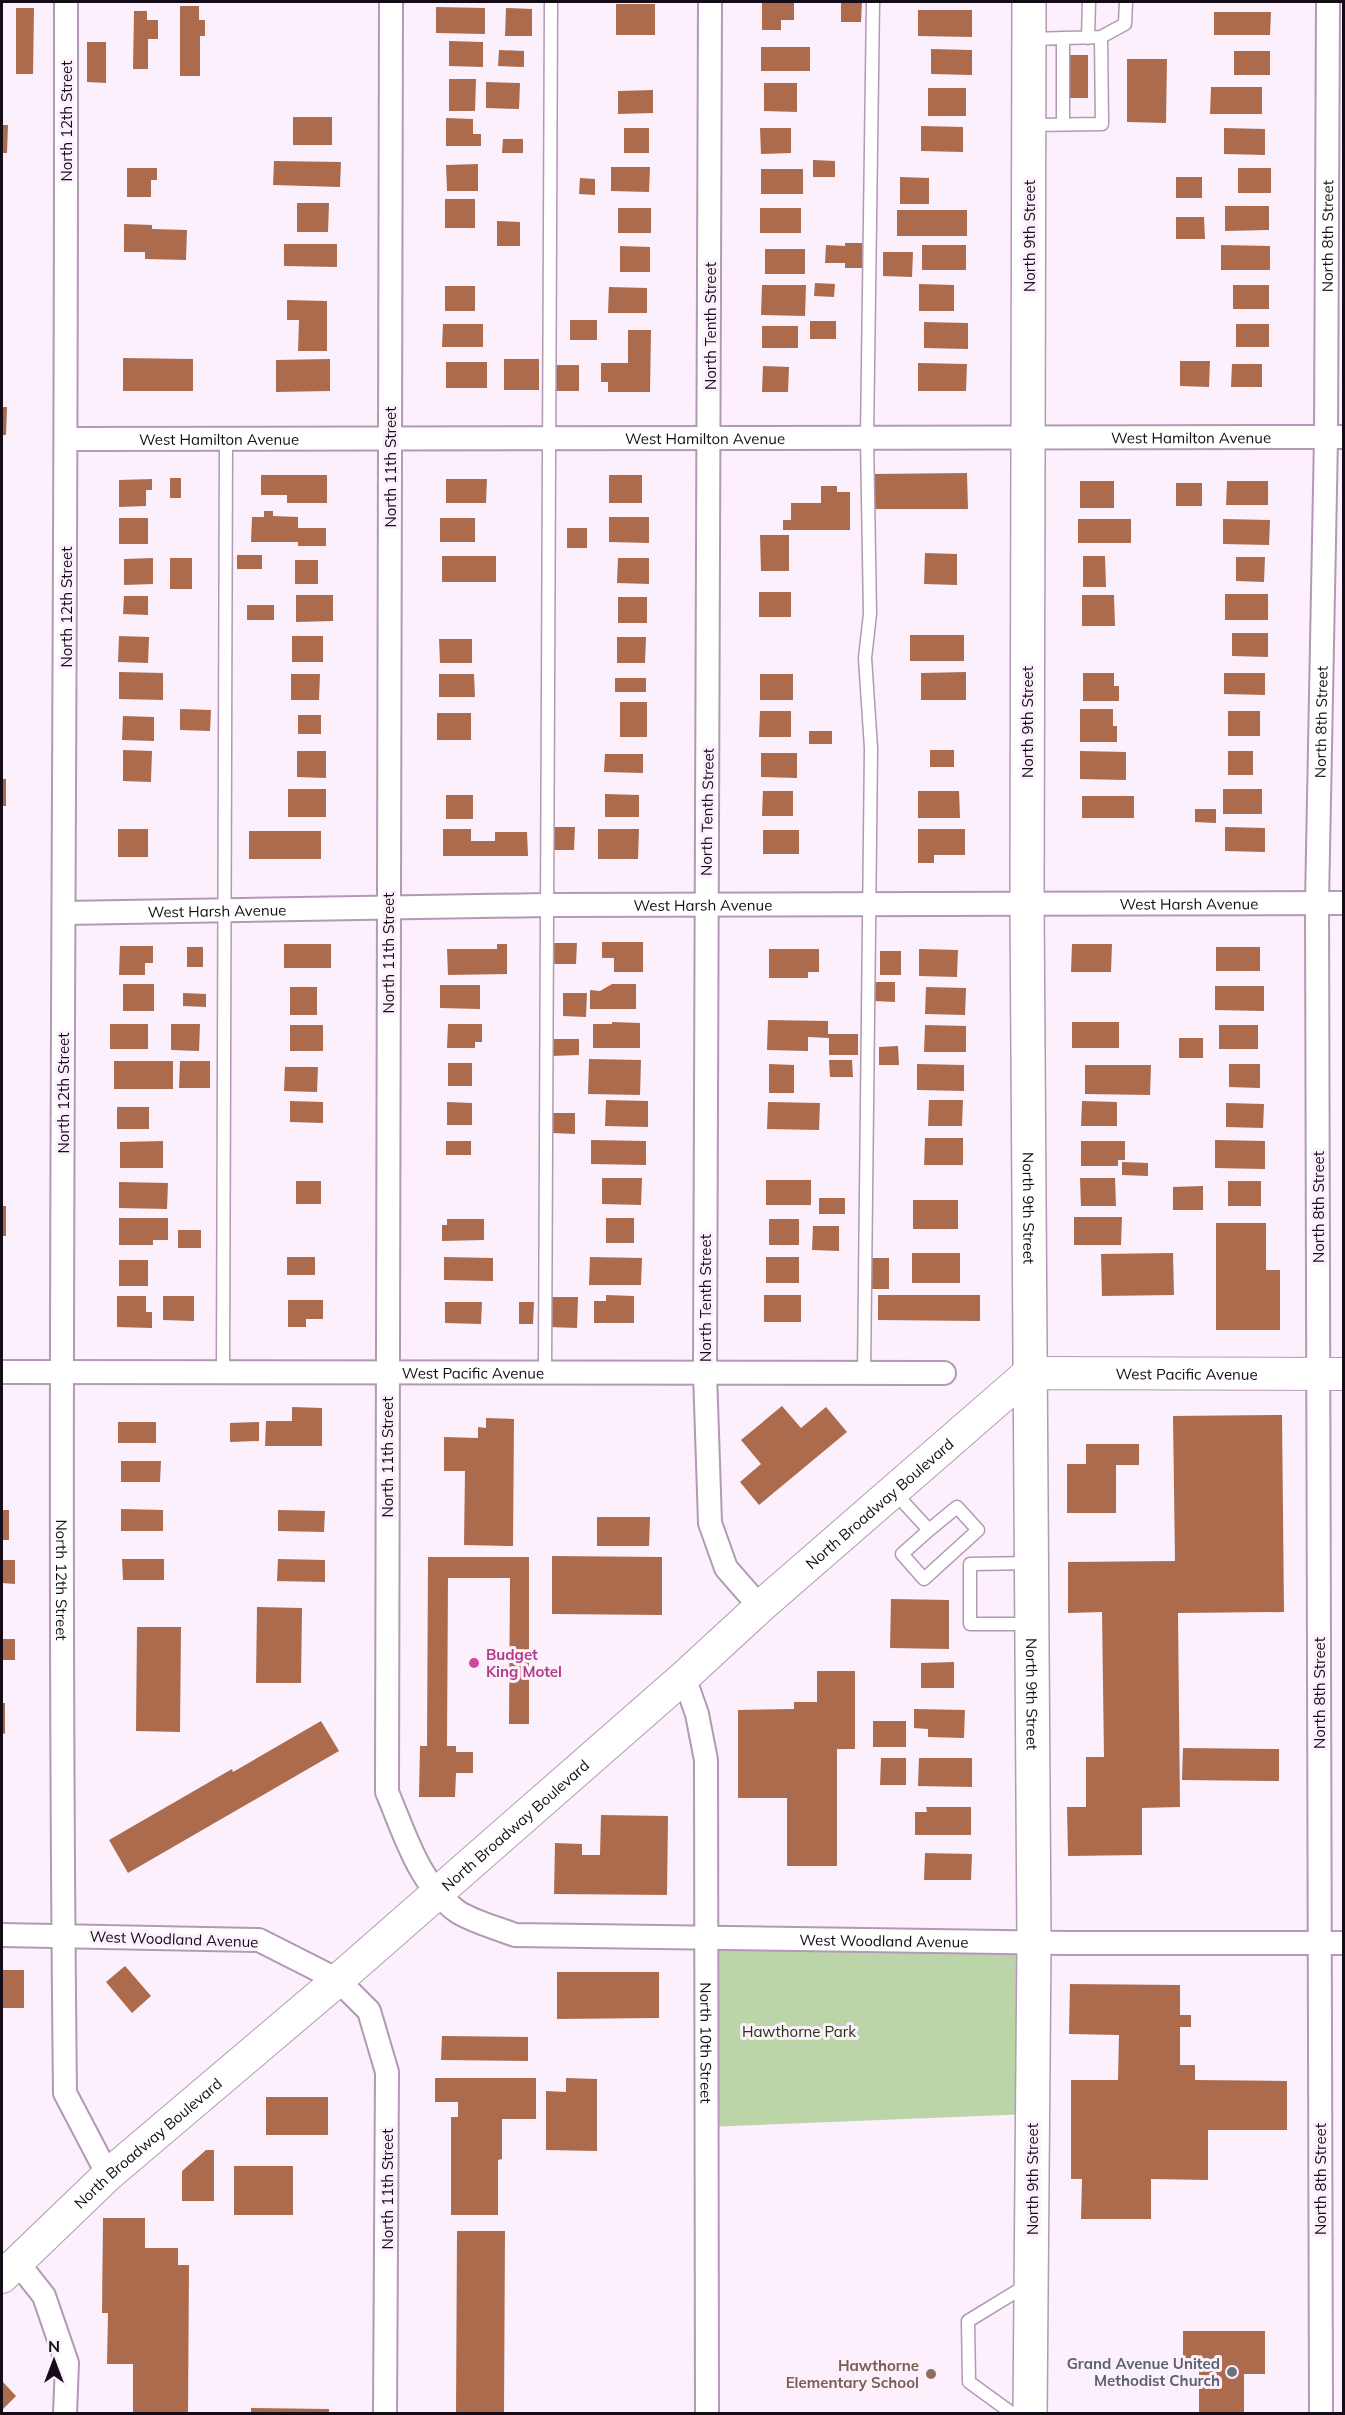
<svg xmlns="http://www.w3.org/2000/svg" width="1345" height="2415" viewBox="0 0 1345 2415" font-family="Mulish,sans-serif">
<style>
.green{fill:#bcd5a8}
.building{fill:#ad6b4e}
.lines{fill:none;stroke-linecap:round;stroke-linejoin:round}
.lane-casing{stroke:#b299b5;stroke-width:15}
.street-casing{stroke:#b299b5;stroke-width:26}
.secondary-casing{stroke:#b299b5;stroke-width:34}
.primary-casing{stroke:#b299b5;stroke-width:36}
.lane{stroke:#fff;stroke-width:12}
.street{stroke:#fff;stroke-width:22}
.secondary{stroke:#fff;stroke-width:32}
.primary{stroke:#fff;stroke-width:33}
.hotel-dot{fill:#d1479c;stroke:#fbf0fc;stroke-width:2}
.worship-dot{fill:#6b7280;stroke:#fbf0fc;stroke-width:2}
.education-dot{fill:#8d6e63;stroke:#fbf0fc;stroke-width:2}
.labels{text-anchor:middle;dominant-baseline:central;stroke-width:6;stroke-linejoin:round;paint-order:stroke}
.street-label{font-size:15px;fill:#140c16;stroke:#fbf0fc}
.hotel-label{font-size:15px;font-weight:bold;fill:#b23c85;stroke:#fbf0fc;text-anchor:start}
.park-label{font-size:15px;fill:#22380a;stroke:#fbf0fc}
.worship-label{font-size:15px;font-weight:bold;fill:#5b616d;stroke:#fbf0fc;text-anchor:end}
.education-label{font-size:15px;font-weight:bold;fill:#785e54;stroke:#fbf0fc;text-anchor:end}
</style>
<rect width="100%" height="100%" fill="#fbf0fc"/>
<path class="green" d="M706 1937 1034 1943 1032 2114 707 2127Z"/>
<path class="building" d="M762 2H794V20H781V30H762Z
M841 2H862L861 22H841Z
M616 4H655V35H616Z
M180 6H199V20H205V36H200V76H180Z
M436 7 485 8V34L436 33Z
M16 8H34L33 74H16Z
M506 8 532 9V36H505Z
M918 10H972V37L918 36Z
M134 11H147V20H158V39H148V69H133Z
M1214 12H1271L1270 35H1214Z
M449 41 483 42V67L449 66Z
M87 42H106V83L87 82Z
M761 47H810V71H761Z
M931 49 972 50V75L931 74Z
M499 50 524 51V67L498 66Z
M1234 51H1270V75H1234Z
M1065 55H1088V98H1065Z
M1127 59H1167L1166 123 1127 122Z
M449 79H476L475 111H449Z
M486 82 520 83 519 109 486 108Z
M764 83H797V112L764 111Z
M1211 87H1262V114H1210Z
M928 88H966V116H928Z
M653 90V113L618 114V91Z
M293 117H332V145H293Z
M446 118 473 119V134H481V146H446Z
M2 125H8L7 153H2Z
M921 126 963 127V152L921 151Z
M624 128H649V153H624Z
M760 128H791V153L761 154Z
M1224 128 1265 129V155L1224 154Z
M503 139H523V153H502Z
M813 160 835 161V177H813Z
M274 161 341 162 340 187 273 185Z
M478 164V191H447L446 165Z
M611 167H650L649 192 611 191Z
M127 168H157V180H151V197H127Z
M1238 168H1271V193H1238Z
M761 169H803V194H761Z
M900 177 929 178V204H900Z
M1176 177H1202V198H1176Z
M580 178 595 179V195L579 194Z
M445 199H475V228H445Z
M297 203H329L328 232H297Z
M1225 206H1269V230L1225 231Z
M618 208H651V233H618Z
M760 208H801V233H760Z
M897 210H967V236H897Z
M1176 217H1204L1205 239H1176Z
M497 221 520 222V246H497Z
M124 224 152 225V229L187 230 186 260 145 259V252H124Z
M845 243H862V268H845V263H825L826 245 845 246Z
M284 244H337V267L284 266Z
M922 245H966V270H922Z
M1221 245 1270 246V270H1221Z
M620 246 650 247V272H620Z
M765 249H805V274H765Z
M883 252H913L912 277 883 276Z
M815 283 835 284 834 297 814 296Z
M919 284 954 285V311H919Z
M762 285H806L805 316 761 315Z
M1233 285H1269V309H1233Z
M445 286H475V311H445Z
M609 287 647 288V313H608Z
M287 300 327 301V351H298L299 320H287Z
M570 320H597V340H570Z
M810 321H836V339H810Z
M924 322 968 323V349L924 348Z
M443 324H483V347H442Z
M1236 324H1269V347H1236Z
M762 326H798V348H762Z
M628 330H651L650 392H608V382H601V363H628Z
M123 358 193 359V391H123Z
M330 359V391L276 392V360Z
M504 359H539V390H504Z
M1180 361H1210L1209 387 1180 386Z
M446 362H487V388H446Z
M918 363 967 364 966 391H918Z
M1232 364H1262V387H1231Z
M554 365H579V391H554Z
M763 366 789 367 788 392H762Z
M2 407H7L6 435H2Z
M967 473 968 509H873L872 474Z
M261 475H327V503H287V495H261Z
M609 475H642V503H609Z
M170 478H181V498H170Z
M152 479V490H146V506L119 507V480Z
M446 479H487L486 503H446Z
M1080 481H1114V508H1080Z
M1227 481H1268V505H1226Z
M1176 483H1202V506H1176Z
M821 486H837V492H850V530H783V520H791V503H821Z
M264 511H273V516L298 517V528H326V546H298V542H251L252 517H264Z
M609 517H649V543L609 542Z
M119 518H148V544H119Z
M440 518H475V542H440Z
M1078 519H1131V543H1078Z
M1223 519 1270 520 1269 545 1223 544Z
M567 528H587V548H567Z
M760 535H789V571H761Z
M925 553 957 554V585L924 584Z
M237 555H262V569H237Z
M442 556H496V582H442Z
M1083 556H1105L1106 587H1083Z
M1236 557H1265L1264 582 1236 581Z
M153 558V584L124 585V559Z
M170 558H192V589H170Z
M618 558H649V584L617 583Z
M295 560H318V584H295Z
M759 592H791V617H759Z
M1225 594H1268V620H1225Z
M296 595H333V621L296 622Z
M1082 595H1114L1115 626H1082Z
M124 596H148V615L123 614Z
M618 597H647V623H618Z
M247 605H274V620H247Z
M1232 633H1268V657L1232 656Z
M910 635H964V661H910Z
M119 636 149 637 148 663 118 662Z
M292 636H323V662H292Z
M617 637H646L645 663H617Z
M439 639H472V663H440Z
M119 672 163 673V700L119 699Z
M966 672V700H921V673Z
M1083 673H1114V686H1119V701H1083Z
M1224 673H1265V695L1224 694Z
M291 674H320L319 700H291Z
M439 674H474L475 697H439Z
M760 674H793V700H760Z
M615 678H646V692H615Z
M620 702H647V737H620Z
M180 709 211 710 210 731 180 730Z
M1080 709H1113V726H1117V742H1080Z
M760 711H791V737H759Z
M1228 711H1260V736H1228Z
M437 713H471V740H437Z
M298 715H321V734H298Z
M123 716 154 717V741L122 740Z
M809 731H832V744H809Z
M123 750 152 751 151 782 123 781Z
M930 750H954V767H930Z
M297 751H326V778L297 777Z
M1080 751 1126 752V780L1080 779Z
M1228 751H1253V775H1228Z
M761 753H797V778L761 777Z
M605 754H643V773L604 772Z
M2 779H6V806H2Z
M288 789H326V817H288Z
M1223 789H1262V814H1223Z
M763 791H793V816H762Z
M918 791H959L960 818H918Z
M605 794 639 795V817H605Z
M446 795H473V819H446Z
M1082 796H1134V818H1082Z
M1195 809H1216V823L1195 822Z
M552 827H575L574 850H552Z
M1225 827 1265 828V852L1225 851Z
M118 829H148V857H118Z
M443 829H471V841H495V832H527L528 856H443Z
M598 829H639L638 859H598Z
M918 829H965V855H934V863H918Z
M763 830H799V854H763Z
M249 831H321V859H249Z
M602 942H643V972H614V958H602Z
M553 943H577L576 964H553Z
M284 944H331V968H284Z
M497 944H507V974L448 975 447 949H497Z
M1072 944H1112L1111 972H1071Z
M120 946H153V963H145V975H119Z
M187 947H203V967H187Z
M1216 947H1260V971H1216Z
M769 949H819V972H808V978H769Z
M919 949 958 950 957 977 919 976Z
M880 951H901V975H880Z
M874 982H895V1002L874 1001Z
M123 984H154V1011H123Z
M612 984H636V1009H590V990L600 991Z
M440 985H480V1009L440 1008Z
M1215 986H1264V1011L1215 1010Z
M290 987H317V1015H290Z
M926 987 966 988 965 1015 925 1014Z
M183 993 206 994V1007L183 1006Z
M563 993H587L586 1017 563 1016Z
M768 1020 828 1021V1034H858V1055H829V1038L808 1037V1051L767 1050Z
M612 1022 640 1023V1048H593V1024H612Z
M1072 1022H1119V1048H1072Z
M110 1024H148V1049H110Z
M171 1024H200L199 1051 171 1050Z
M448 1024H482V1042H475V1048H447Z
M290 1025H323V1051H290Z
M925 1025 966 1026V1052H924Z
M1219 1025H1258V1049H1219Z
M1179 1038H1203V1058H1179Z
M552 1039H579V1055L552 1056Z
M898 1046 899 1065H879V1047Z
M589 1059 641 1060 640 1095 588 1094Z
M829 1060H852L853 1077H830Z
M114 1061H173V1089H114Z
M180 1061H210V1088H179Z
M448 1063H472V1086H448Z
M769 1064 794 1065V1093H769Z
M917 1064 964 1065V1091L917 1090Z
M1229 1064H1260V1088L1229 1087Z
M1085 1065H1151L1150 1095 1085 1094Z
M285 1067H318L317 1092 284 1091Z
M606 1100 648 1101V1127L605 1126Z
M929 1100H963L962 1126H928Z
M290 1101 323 1102V1123L290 1122Z
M1082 1101 1117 1102V1126H1081Z
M447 1102 472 1103V1125H447Z
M768 1102 820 1103 819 1130 767 1129Z
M1226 1103 1264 1104 1263 1128 1226 1127Z
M117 1107H149V1129H117Z
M552 1113H575V1134L552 1133Z
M925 1138H963V1165H924Z
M591 1140 646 1141V1165L591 1164Z
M1215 1140 1265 1141V1169L1215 1168Z
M163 1141V1168H120V1142Z
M446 1141H471V1155H446Z
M1081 1141H1125V1160H1118V1166H1081Z
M1122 1162 1148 1163V1176L1122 1175Z
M602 1178H642L641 1205 602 1204Z
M1080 1178H1115L1116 1206H1081Z
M766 1180H811V1205H766Z
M296 1181H321V1204H296Z
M1228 1181H1261V1206H1228Z
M119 1182 168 1183 167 1209 119 1208Z
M1203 1186V1210H1173V1187Z
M819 1198H845V1214H819Z
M913 1200H958V1229H913Z
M2 1206H6V1236H2Z
M1074 1217H1122L1121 1245H1074Z
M119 1218H168V1240H153V1245H119Z
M606 1218H634V1243H606Z
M447 1219H484V1240L442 1241V1225H447Z
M769 1219H799V1245H769Z
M1216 1223H1266V1270H1280V1330H1216Z
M813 1226H839V1251L812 1250Z
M178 1230H201V1248H178Z
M912 1253H960V1283H912Z
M1173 1253 1174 1295 1102 1296 1101 1254Z
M287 1257H315V1275H287Z
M444 1257 493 1258V1281L444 1280Z
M590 1257 642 1258 641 1285H589Z
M766 1257H799V1283H766Z
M870 1258H889V1289H869Z
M119 1260H148V1286H119Z
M606 1295 634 1296V1323H594V1301H606Z
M764 1295H801V1322H764Z
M878 1295H980V1321L878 1320Z
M117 1296H146V1312H152V1328L117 1327Z
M163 1296H194V1321L163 1320Z
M549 1297H578L577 1328 549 1327Z
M288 1300H323V1319H306V1327H288Z
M445 1302H482L481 1324 445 1323Z
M519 1302H534L533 1324H519Z
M782 1406 801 1428 826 1407 847 1432 759 1505 740 1482 761 1464 741 1440Z
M292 1407 322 1408V1446H265L266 1421H292Z
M1282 1415 1284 1612 1178 1613 1180 1807 1142 1808V1855L1068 1856 1067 1807H1086V1757H1104L1102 1612 1068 1613V1562L1175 1561 1173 1416Z
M486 1418 514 1419 513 1546 464 1545 465 1471H444V1437L478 1438V1427L486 1428Z
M118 1422H156V1443H118Z
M259 1422V1441L230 1442V1423Z
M1086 1444H1139V1465H1116V1513H1067V1464H1086Z
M121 1461H161L160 1482H121Z
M121 1509 163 1510V1531H121Z
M2 1510H9V1540H2Z
M278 1510 325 1511 324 1532 278 1531Z
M597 1517H650L649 1546H597Z
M552 1556 662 1557V1615L552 1614Z
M428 1557H529V1724H509L510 1578H448L447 1746H456V1752H473V1773H456L455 1797H419L420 1746H427Z
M122 1559H164V1580H123Z
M278 1559 325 1560V1582L277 1581Z
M2 1560H15V1584L2 1583Z
M891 1599 949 1600V1649L890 1648Z
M257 1607 302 1608 301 1683H256Z
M137 1627H181L180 1732 136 1731Z
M2 1639H15V1660H2Z
M954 1662V1688H921V1663Z
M817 1671H855V1749H837V1866H787V1798H738V1710L794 1709V1702H817Z
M2 1703H5V1734L2 1733Z
M914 1709 965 1710 964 1738 928 1737V1729L914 1728Z
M321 1721 339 1751 128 1873 109 1840 232 1769 233 1772Z
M873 1721H906V1747H873Z
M1183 1748 1279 1749V1781L1182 1780Z
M881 1758H906V1785H880Z
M919 1758H972V1787L918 1786Z
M926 1807H971V1835H915V1812H927Z
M601 1815 668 1816 667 1895 554 1894 555 1843 582 1844V1855H600Z
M925 1853 972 1854 971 1880H924Z
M125 1966 151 1996 132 2013 106 1982Z
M2 1970H24V2008H2Z
M557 1972H659V2018L557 2019Z
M1070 1984 1180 1985V2015H1191V2027H1180V2065H1195V2080L1287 2081V2130H1208V2180L1151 2179V2219H1081L1082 2179H1071V2080H1118L1119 2035 1069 2034Z
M442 2036 528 2037V2061L441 2060Z
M435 2078H536V2119H502V2159L498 2160V2215H451V2117H458V2102H435Z
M566 2078 597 2079V2151L546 2150V2091L566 2092Z
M266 2097H328V2135H266Z
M206 2150H214V2201H182V2171Z
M234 2166H293V2215H234Z
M103 2218H145V2248H178V2265H189L188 2414H133V2364H107L108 2313H102Z
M457 2231H505L504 2414H456Z
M1183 2331H1265V2374H1244V2414H1199V2371H1183Z
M2 2381 16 2396 3 2409 2 2407Z
M251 2408 329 2409V2414H251Z"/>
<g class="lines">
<g class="lane-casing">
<path id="lane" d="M1101 37 1125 24 1126 2
M1063 38V124
M1088 38 1089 2
M1030 39 1101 37 1102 124 1031 125
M223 1372 226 439
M545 1373 551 2
M864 1373 871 748 865 658 870 614 867 438 873 2
M894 1492 929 1530 957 1507 978 1530 924 1579 902 1554 929 1530
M1029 1563 970 1564V1624H1030
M1013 2414 969 2382 968 2321 1027 2285"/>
</g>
<g class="street-casing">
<g id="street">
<path id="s1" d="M66 2C67 699 57 1396 65 2093L108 2175"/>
<path id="s2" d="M391 2 387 1792C405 1834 419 1885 458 1912 474 1922 497 1928 515 1935L1065 1943H1344"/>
<path d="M710 2 705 1373 710 1523 726 1568 760 1607"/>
<path id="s3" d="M67 439 1344 437"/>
<path id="s4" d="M64 913 546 905 1344 903"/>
<path id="s5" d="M2 1372 944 1373"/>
<path id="s6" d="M684 1677 697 1714 706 1760 707 2414"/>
<path d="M2 1935 259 1940 338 1980 369 2011 387 2072 385 2414"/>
<path d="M18 2263 44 2296 67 2363 65 2414"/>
<path id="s7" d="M1321 2414 1317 903 1326 437 1328 2"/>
</g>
</g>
<g class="secondary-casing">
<g id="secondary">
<path id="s8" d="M2 2277 108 2175 338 1980 684 1677 760 1607 1029 1373 1344 1374"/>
</g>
</g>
<g class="primary-casing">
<g id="primary">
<path id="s9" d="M1029 2 1027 903 1034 1943 1030 2414"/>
</g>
</g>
<use href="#lane" class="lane"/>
<use href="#street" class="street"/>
<use href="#secondary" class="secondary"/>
<use href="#primary" class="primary"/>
</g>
<circle class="hotel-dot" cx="474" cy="1663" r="6"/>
<circle class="worship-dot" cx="1232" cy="2372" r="6"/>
<circle class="education-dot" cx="931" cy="2374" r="6"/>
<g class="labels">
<g class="street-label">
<text transform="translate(66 121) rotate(-90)">North 12th Street</text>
<text transform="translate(1029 236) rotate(-90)">North 9th Street</text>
<text stroke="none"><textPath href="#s7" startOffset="2178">North 8th Street</textPath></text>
<text transform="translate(710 326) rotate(-90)">North Tenth Street</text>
<text stroke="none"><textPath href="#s3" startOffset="1124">West Hamilton Avenue</textPath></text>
<text stroke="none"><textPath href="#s3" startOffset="638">West Hamilton Avenue</textPath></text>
<text stroke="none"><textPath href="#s3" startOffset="152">West Hamilton Avenue</textPath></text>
<text transform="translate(390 467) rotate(-90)">North 11th Street</text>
<text transform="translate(66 607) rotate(-90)">North 12th Street</text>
<text stroke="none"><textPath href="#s7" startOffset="1692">North 8th Street</textPath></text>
<text transform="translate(1027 722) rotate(-90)">North 9th Street</text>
<text transform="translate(707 812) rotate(-89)">North Tenth Street</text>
<text stroke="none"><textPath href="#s4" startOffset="1125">West Harsh Avenue</textPath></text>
<text stroke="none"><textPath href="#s4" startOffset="639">West Harsh Avenue</textPath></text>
<text stroke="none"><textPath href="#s4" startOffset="153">West Harsh Avenue</textPath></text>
<text transform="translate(388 953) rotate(-90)">North 11th Street</text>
<text transform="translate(63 1093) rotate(-90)">North 12th Street</text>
<text transform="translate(1318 1207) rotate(-90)">North 8th Street</text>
<text stroke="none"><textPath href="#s9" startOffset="1206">North 9th Street</textPath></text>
<text transform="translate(705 1298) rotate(-90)">North Tenth Street</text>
<text stroke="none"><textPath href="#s5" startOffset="471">West Pacific Avenue</textPath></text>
<text stroke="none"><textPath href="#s8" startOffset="1526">West Pacific Avenue</textPath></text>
<text transform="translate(387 1457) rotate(-90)">North 11th Street</text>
<text stroke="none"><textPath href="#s8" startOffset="1170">North Broadway Boulevard</textPath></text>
<text stroke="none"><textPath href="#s1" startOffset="1578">North 12th Street</textPath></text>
<text stroke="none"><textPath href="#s9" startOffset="1692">North 9th Street</textPath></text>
<text transform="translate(1319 1693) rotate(-90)">North 8th Street</text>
<text stroke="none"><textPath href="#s8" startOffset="684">North Broadway Boulevard</textPath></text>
<text transform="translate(174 1939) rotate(2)">West Woodland Avenue</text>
<text stroke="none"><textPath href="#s2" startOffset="2362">West Woodland Avenue</textPath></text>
<text stroke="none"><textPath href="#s6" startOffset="369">North 10th Street</textPath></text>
<text stroke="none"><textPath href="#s8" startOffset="198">North Broadway Boulevard</textPath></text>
<text transform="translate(1032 2179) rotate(-90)">North 9th Street</text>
<text transform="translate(1320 2179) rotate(-90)">North 8th Street</text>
<text transform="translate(387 2189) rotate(-90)">North 11th Street</text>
</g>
<g class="hotel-label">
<text x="486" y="1654">Budget<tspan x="486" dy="17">King Motel</tspan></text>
</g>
<g class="park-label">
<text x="799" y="2031">Hawthorne Park</text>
</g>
<g class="worship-label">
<text x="1220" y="2363">Grand Avenue United<tspan x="1220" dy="17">Methodist Church</tspan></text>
</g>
<g class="education-label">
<text x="919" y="2365">Hawthorne<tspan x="919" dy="17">Elementary School</tspan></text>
</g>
</g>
<rect width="1345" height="2415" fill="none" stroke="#140c16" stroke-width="6"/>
<g transform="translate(54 2361)" stroke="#fbf0fc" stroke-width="4.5" paint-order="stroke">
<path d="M0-4.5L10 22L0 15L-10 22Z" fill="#140c16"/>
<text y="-9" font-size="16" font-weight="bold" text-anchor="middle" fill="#140c16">N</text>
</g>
</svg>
